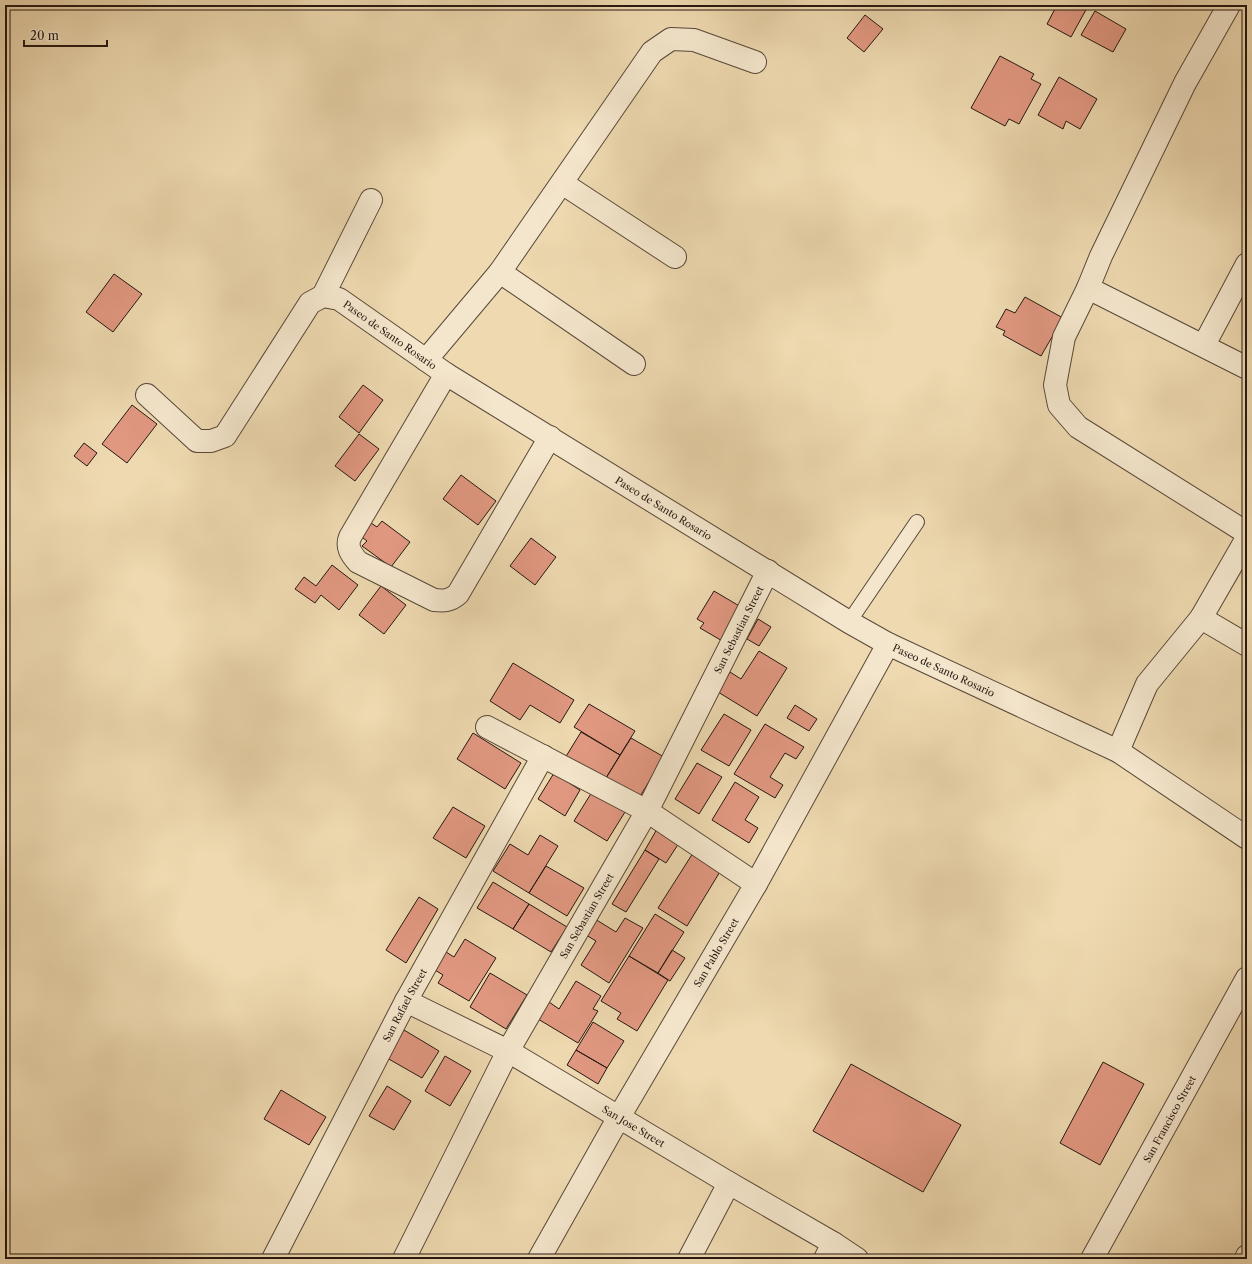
<svg xmlns="http://www.w3.org/2000/svg" width="1252" height="1264" viewBox="0 0 1252 1264" font-family="'Libre Caslon Text',serif">
<style>
.building{fill:#e19881;stroke:#261811}
.lines{fill:none;stroke-linecap:round;stroke-linejoin:round}
.lane-casing{stroke:#584839;stroke-width:16}
.street-casing{stroke:#584839;stroke-width:24}
.lane{stroke:#f4e6cc;stroke-width:14}
.street{stroke:#f4e6cc;stroke-width:22}
.labels{text-anchor:middle;dominant-baseline:central;stroke-width:3;stroke-linejoin:round;paint-order:stroke}
.street-label{font-size:10px;fill:#261811;stroke:#f4e6cc}
</style>
<rect width="100%" height="100%" fill="#eed9b0"/>
<filter id="stains"><feTurbulence type="fractalNoise" baseFrequency=".005" numOctaves="4"/><feColorMatrix values="0 0 0 0 .2 0 0 0 0 .09 0 0 0 0 .02 0 0 0 .5 -.17"/></filter>
<radialGradient id="worn" r=".72"><stop offset=".6" stop-color="#630" stop-opacity="0"/><stop offset="1" stop-color="#630" stop-opacity=".3"/></radialGradient>
<path class="building" d="M1057 5H1085L1088 6 1071 37 1047 24Z
M1119 5H1129L1127 9Z
M1095 11 1126 29 1113 52 1081 35Z
M865 15 883 29 864 52 847 38Z
M1000 56 1034 74 1031 79 1041 84 1019 124 1009 119 1005 126 971 108Z
M1059 77 1097 99 1080 129 1066 121 1063 129 1038 115Z
M114 274 142 294 113 332 86 312Z
M1025 297 1063 318 1041 356 1003 335 1005 331 996 327 1006 309 1015 313Z
M363 385 383 400 359 433 339 417Z
M132 405 157 424 127 463 102 444Z
M359 434 379 449 355 481 335 466Z
M84 443 97 453 87 466 74 456Z
M461 475 496 501 478 525 443 499Z
M368 521 377 527 382 521 410 542 391 567 362 546 367 541 358 534Z
M531 538 556 557 535 585 510 566Z
M332 565 358 585 339 610 321 595 315 603 295 589 304 577 316 586Z
M381 586 406 605 384 634 359 615Z
M714 591 741 607 724 642 700 628 704 623 697 619Z
M758 619 771 627 759 646 747 639Z
M759 651 787 668 757 716 718 692 730 672 741 679Z
M513 663 574 700 560 723 530 705 520 720 490 701Z
M589 704 635 731 620 755 574 727Z
M795 705 817 719 809 731 787 718Z
M724 714 751 730 729 766 701 750Z
M765 724 804 747 796 759 785 753 770 777 783 785 775 798 734 774Z
M581 732 620 755 606 778 565 758Z
M473 733 521 763 505 789 457 759Z
M631 738 664 757 639 798 606 778Z
M697 763 722 777 699 814 675 799Z
M554 773 580 790 565 816 538 799Z
M735 782 759 797 745 820 758 828 749 843 712 820Z
M592 792 625 812 607 841 574 821Z
M453 807 485 826 466 858 433 838Z
M657 829 679 843 666 863 645 850Z
M540 835 558 846 529 893 493 871 510 844 528 855Z
M645 850 659 859 626 912 612 904Z
M693 853 721 870 687 926 658 908Z
M546 866 584 888 567 916 529 893Z
M493 882 529 904 513 929 477 908Z
M419 897 438 909 406 963 386 950Z
M529 904 567 927 551 952 513 929Z
M655 914 684 932 658 973 629 956Z
M625 918 643 928 609 983 581 965 596 941 586 935 595 919 616 932Z
M465 939 496 958 469 1001 438 983 443 975 435 970 446 952 454 957Z
M672 950 685 958 670 981 658 973Z
M629 956 668 980 637 1031 617 1019 621 1013 601 1001Z
M490 973 527 995 506 1029 470 1007Z
M576 981 601 996 593 1009 598 1011 578 1043 538 1019 549 1002 559 1009Z
M593 1022 624 1041 607 1068 576 1050Z
M404 1030 439 1051 422 1078 387 1058Z
M576 1050 607 1068 598 1084 567 1065Z
M445 1056 471 1071 450 1106 425 1091Z
M1103 1062 1144 1084 1100 1165 1060 1143Z
M851 1064 961 1125 923 1192 813 1131Z
M387 1086 411 1101 394 1130 369 1116Z
M281 1090 326 1117 309 1145 264 1119Z"/>
<g class="lines">
<g class="lane-casing">
<path id="lane" d="M849 622 917 522"/>
</g>
<g class="street-casing">
<g id="street">
<path d="M1229 5 1185 83 1101 256 1088 288 1064 337 1055 385 1059 405 1078 427 1247 533"/>
<path d="M562 183 675 257"/>
<path d="M500 272 634 364"/>
<path d="M1088 288 1247 368"/>
<path d="M323 296 371 200"/>
<path d="M1204 345 1247 264"/>
<path d="M426 360 500 272 652 52 671 39 694 40 755 62"/>
<path d="M446 374 350 537C346 547 351 554 358 562L434 600C444 601 450 601 458 594L550 437"/>
<path id="s1" d="M147 395 197 441H211L225 436 310 303 323 296 339 299 446 374 849 622 888 644 1118 751 1247 838"/>
<path d="M1201 618 1247 645"/>
<path d="M487 727 647 811 756 884"/>
<path d="M1118 751 1147 684 1201 618 1247 538"/>
<path id="s2" d="M406 1001 508 1051 729 1183 833 1243 857 1259"/>
<path id="s3" d="M273 1259 406 1001 543 756"/>
<path id="s4" d="M404 1259 508 1051 647 811 768 571"/>
<path id="s5" d="M539 1259 619 1117 756 884 888 644"/>
<path d="M689 1259 729 1183"/>
<path d="M825 1259 833 1243"/>
<path id="s6" d="M1092 1259 1247 978"/>
<path d="M1246 1259 1247 1256"/>
</g>
</g>
<use href="#lane" class="lane"/>
<use href="#street" class="street"/>
</g>
<g class="labels">
<g class="street-label">
<text stroke="none"><textPath href="#s1" startOffset="348">Paseo de Santo Rosario</textPath></text>
<text stroke="none"><textPath href="#s1" startOffset="672">Paseo de Santo Rosario</textPath></text>
<text stroke="none"><textPath href="#s4" startOffset="713">San Sebastian Street</textPath></text>
<text stroke="none"><textPath href="#s1" startOffset="996">Paseo de Santo Rosario</textPath></text>
<text stroke="none"><textPath href="#s4" startOffset="389">San Sebastian Street</textPath></text>
<text stroke="none"><textPath href="#s5" startOffset="354">San Pablo Street</textPath></text>
<text stroke="none"><textPath href="#s3" startOffset="286">San Rafael Street</textPath></text>
<text stroke="none"><textPath href="#s6" startOffset="160">San Francisco Street</textPath></text>
<text stroke="none"><textPath href="#s2" startOffset="260">San Jose Street</textPath></text>
</g>
</g>
<rect width="1252" height="1264" fill="none" stroke="#eed9b0" stroke-width="20"/>
<rect x="6" y="6" width="1240" height="1252" fill="none" stroke="#261811" stroke-width="2"/>
<rect x="10" y="10" width="1232" height="1244" fill="none" stroke="#261811"/>
<path d="M24 40v6h83v-6" fill="none" stroke="#261811" stroke-width="2"/>
<text x="30" y="40" font-size="12" fill="#261811" stroke="#f4e6cc" stroke-width="3" paint-order="stroke">20 m</text>
<rect width="100%" height="100%" filter="url(#stains)"/>
<rect width="100%" height="100%" fill="url(#worn)"/>
</svg>
